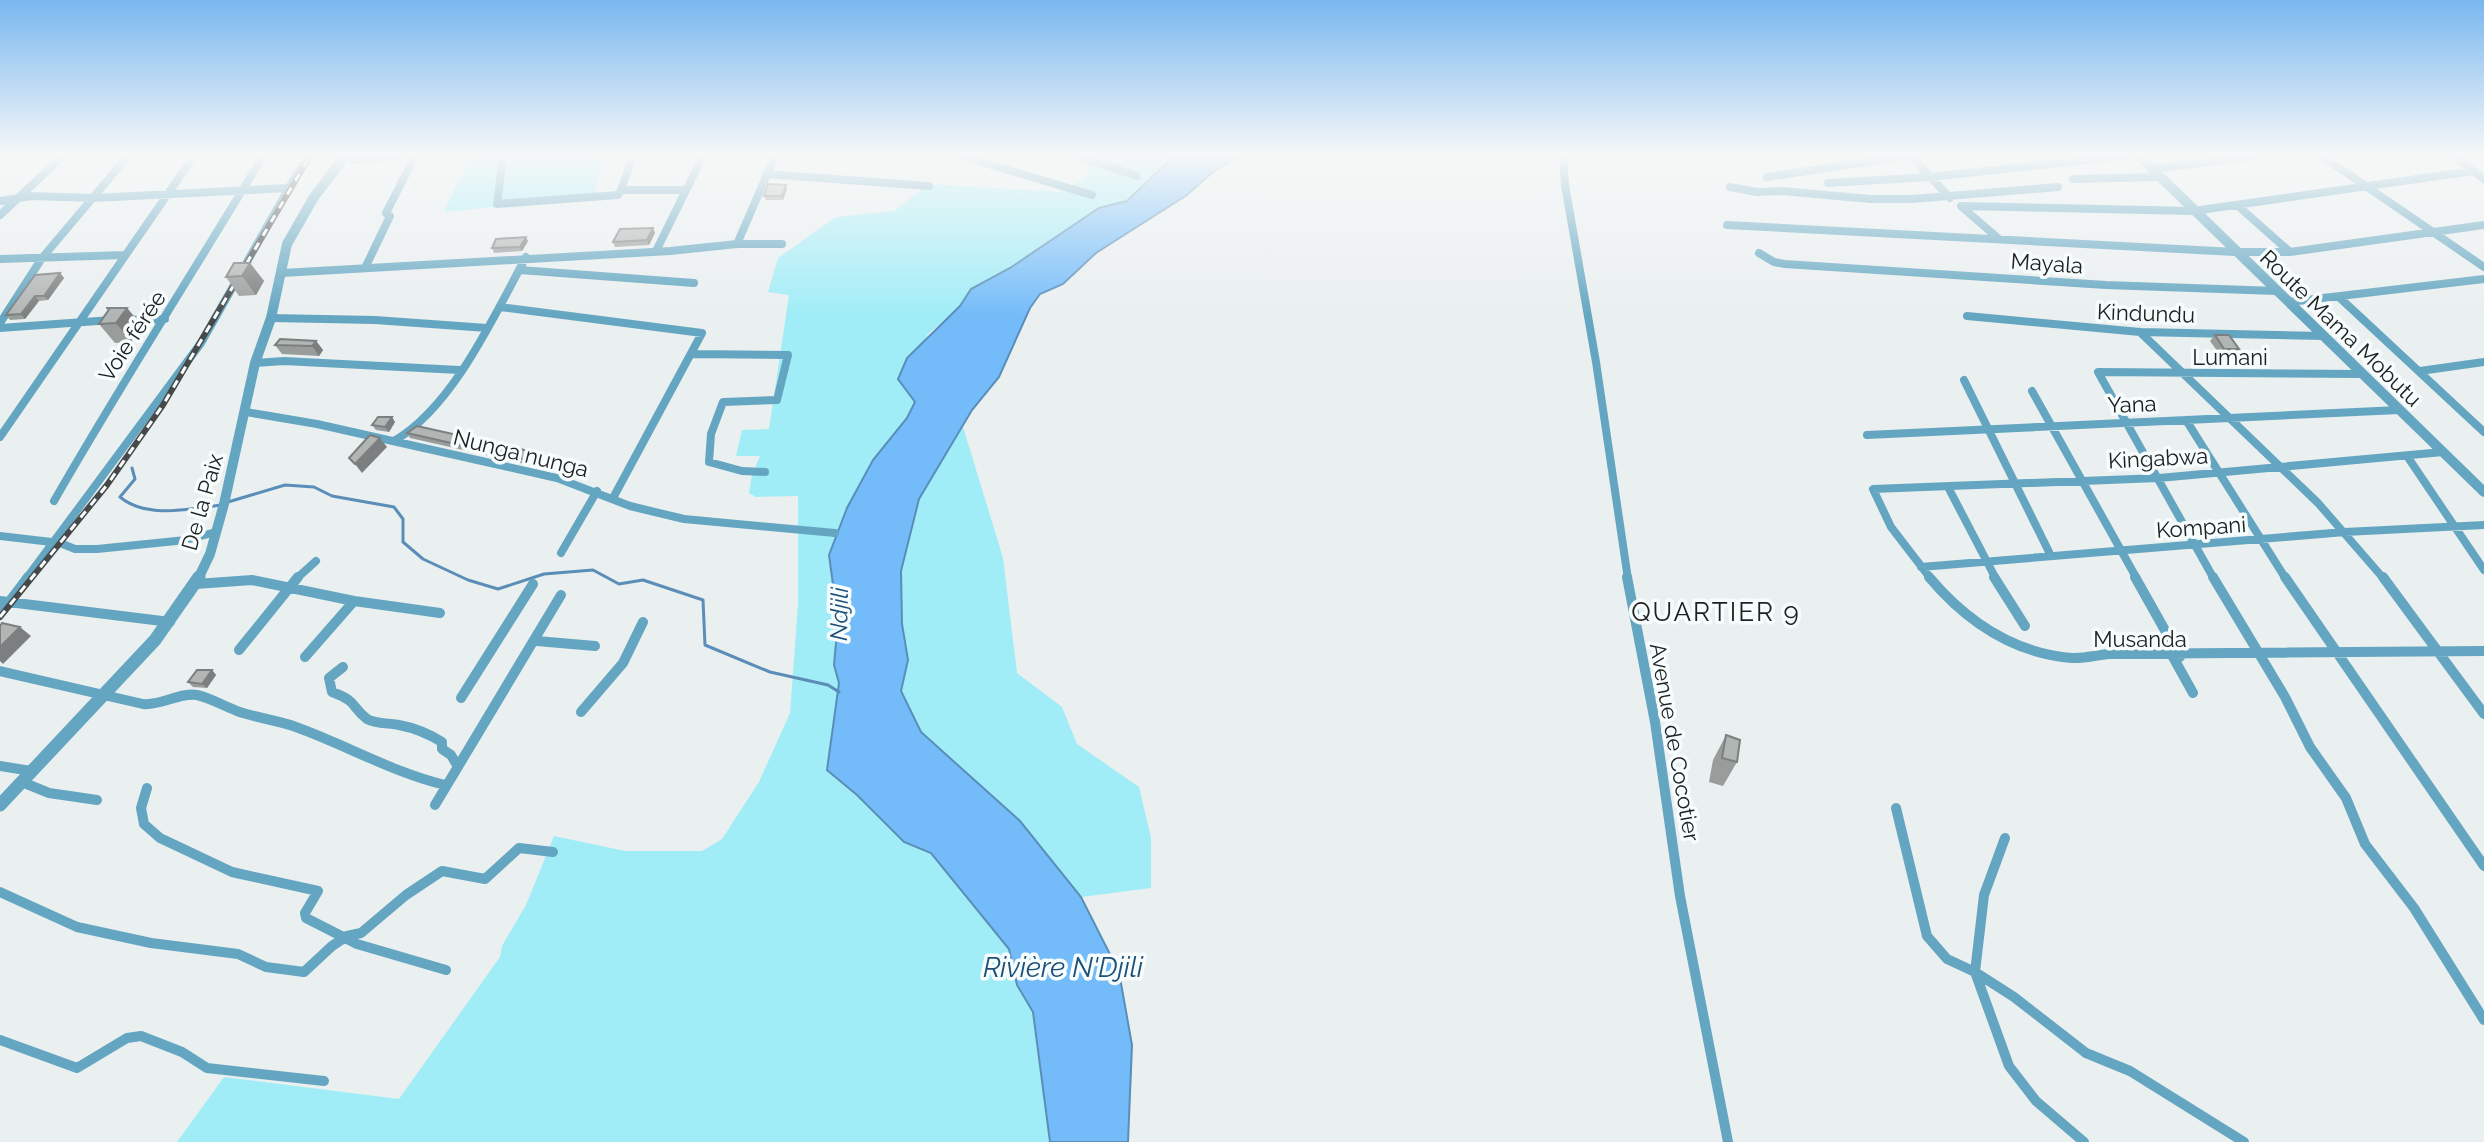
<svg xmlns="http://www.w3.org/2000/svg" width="2484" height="1142" viewBox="0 0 2484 1142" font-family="Raleway,sans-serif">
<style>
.green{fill:#a0edf7}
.water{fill:#73bcf9;stroke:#5a8eb8;stroke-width:2}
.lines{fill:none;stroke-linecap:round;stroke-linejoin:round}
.stream{stroke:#5a8eb8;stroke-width:3}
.minor-far1{stroke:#64a6c1;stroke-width:8}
.minor{stroke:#64a6c1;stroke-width:10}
.tertiary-far1{stroke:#64a6c1;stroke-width:10}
.tertiary{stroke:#64a6c1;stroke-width:13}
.rail-casing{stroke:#474949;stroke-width:6}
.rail{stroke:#f7fcfd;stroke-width:3;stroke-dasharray:8;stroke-linecap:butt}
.wall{fill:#989d9c}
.shaded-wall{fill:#7c7f7f}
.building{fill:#b1b6b5;stroke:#7c7f7f;stroke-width:2}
.labels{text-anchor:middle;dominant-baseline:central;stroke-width:7;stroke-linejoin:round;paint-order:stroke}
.street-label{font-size:22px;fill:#202222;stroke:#f7fcfd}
.water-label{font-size:24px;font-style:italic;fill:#1c5078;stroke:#f7fcfd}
.quarter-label{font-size:26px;letter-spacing:2px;fill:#202222;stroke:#f7fcfd}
.near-water-label{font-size:28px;font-style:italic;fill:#1c5078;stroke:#f7fcfd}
</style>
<rect width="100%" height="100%" fill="#eaefef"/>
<path class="green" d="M470 156H605L594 196 444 212Z
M1089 156H1174L1127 201 1099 208 1010 268 971 289 960 306 927 335 915 402 829 555 838 621 834 665 839 683 827 770 857 795 904 842 931 853 1009 949 1017 985 1033 1012 1049 1142H177L224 1077 399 1099 500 957 502 946 526 905 554 836 625 851H702L722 839 759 782 790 713 798 605V496L756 497 749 493 752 475 760 456H736L742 430 769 429 789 295 768 292 778 258 836 217 894 211 929 184 1060 192 1087 177Z
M963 427 1003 558 1017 673 1062 707 1077 744 1139 787 1151 838V888L1081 897 1020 821 921 732 901 691 908 660 902 624 901 571 907 541 919 499Z"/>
<path class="water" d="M1174 156H1241L1214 171 1187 195 1096 253 1063 284 1040 294 1030 308 999 377 972 410 919 499 901 571 902 624 908 660 901 691 921 732 1020 821 1081 897 1119 972 1132 1045 1128 1142H1050L1033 1012 1017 985 1009 949 931 853 904 842 857 795 827 770 839 683 834 665 838 621 829 555 847 508 873 460 907 418 915 402 898 379 907 358 960 306 971 289 1010 268 1099 208 1127 201Z"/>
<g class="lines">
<path class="stream" d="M132 468 135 479 120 497C146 519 189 509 221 505
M228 502 285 485 314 487 332 496 394 507 403 519V542L423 559 468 580 498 589 544 574 593 570 619 584 643 580 703 600 705 645 770 672 828 685 839 692"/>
<path class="minor-far1" d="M349 156 356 160 397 156
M503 156 497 204 618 195 621 190H686
M961 156 1092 195
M1077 156 1137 176
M1563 156 1565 185 1596 362 1628 579
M1911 156 1950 198
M2322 156 2484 267
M2453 156 2484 179
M2152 169 2256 156
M766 174 929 186
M1767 177 1907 156
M2073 179 2159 177
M1828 183 1930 177 2125 156
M1730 187 1757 192 1782 191 1871 199H1912L2058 187
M621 190 633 156
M0 201 31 196 94 198 288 188
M2237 205 2290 252
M1961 206 2193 211 2473 171
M1962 207 1999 239
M0 215 63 156
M1727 225 2235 252H2290L2484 225
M737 244 775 156
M656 251 703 156
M1759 253 1774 262 1785 264 2106 285 2277 291
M0 259 124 255
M365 268 390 216 386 213 415 156
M520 270 694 283
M282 273 670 251 737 244H782
M2340 298 2484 432
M2289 302 2484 279
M500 307 702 333 613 498
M1967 316 2140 332 2324 336
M271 318 375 320 487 328
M127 320 165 319
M0 323 42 258 128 156
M0 328 112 320
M2140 332 2318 503 2384 579
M691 354 788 355 777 400 723 402 711 434 709 462 742 471 765 472
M255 363 284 361 459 370
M2420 371 2484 362
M1964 380 2051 556
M2032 391 2137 579
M246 412 317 424 557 478 630 506 684 519 835 533
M2186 420 2286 579
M1867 435 2399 410
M0 437 194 156
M394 441C453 407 494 316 526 257
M2407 456 2484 570
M1948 487 1996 579
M54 501C121 384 194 271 263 156
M0 536 60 543 75 549H97L186 540 216 532
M561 553 597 491
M1921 567 2345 532 2484 525
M26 579 201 343 307 156
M296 579 316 561
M1931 579 1891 527 1873 489 2159 478 2443 452
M2214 579 2098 372 2362 374"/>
<path class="minor" d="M1627 577 1655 722 1680 896 1728 1142
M1929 577C1966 621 2012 653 2072 658 2084 659 2096 655 2109 654L2484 651
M1994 577 2025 626
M2135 577 2180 657
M2213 577 2285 697 2310 747 2346 798 2365 844 2414 908 2484 1020
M2285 577 2484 866
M2383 577 2484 714
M196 584 252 580 354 601 440 613
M0 601 170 622
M0 614 28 577
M537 641 595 646
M239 650 298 577
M305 657 354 601
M2173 657 2193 693
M343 667 329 678 332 692C359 702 350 706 367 719 375 724 390 723 399 725 415 728 429 734 442 742V749L451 755 457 765
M0 671 143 704C161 706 180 692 197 695 211 698 223 706 237 711 256 718 277 720 296 727 346 745 394 773 445 785
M461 698 533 584
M581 712 623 663 643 622
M0 766 31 771
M22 782 49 793 97 800
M147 788 141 808 144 824 160 838 232 872 318 891 305 913 306 918 357 944 446 970
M435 805 561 595
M1896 808 1927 936 1947 959 1975 972 2009 1066 2036 1101 2084 1142
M2005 838 1984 895 1975 972 2014 997 2086 1053 2130 1071 2244 1142
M0 892 77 927 151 943 238 954 266 967 304 972 332 946 347 936 361 933 406 895 442 871 485 879 519 848 553 852
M0 1040 77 1068 127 1038 141 1036 182 1052 207 1068 324 1081"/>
<path class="tertiary-far1" d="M2139 156 2484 492
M198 579 210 554 224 504 255 363 271 318 287 244 314 197 345 156"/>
<path class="tertiary" d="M0 805 155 640 199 577"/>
<g class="rail-casing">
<path id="rail" d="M0 617 107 485 163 405 310 156"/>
</g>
<use href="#rail" class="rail"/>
</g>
<path class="wall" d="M787 189 783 200H766L764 196Z
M653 228 655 233 649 245 615 247 613 242Z
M528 241 522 251 494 253 492 248Z
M250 263 264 281 256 295 239 296 226 277Z
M60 273 64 278 48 300 39 301 25 319 10 320 6 315Z
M106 308H127L142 326 131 342 115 343 99 324 108 310Z
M2215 335 2239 349 2234 355H2220L2210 341Z
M316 341 323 350 319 356 282 354 275 345Z
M395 422 389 432 376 430 372 425Z
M407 433 560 458 563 462 556 471 410 438Z
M212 670 216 675 207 688 193 687 188 682Z
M1726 735 1737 762 1723 786 1709 782 1713 760Z"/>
<path class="shaded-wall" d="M786 185 787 189 783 200 782 196Z
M653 228 655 233 649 245 647 240Z
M526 237 528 241 522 251 520 247Z
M250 263 264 281 256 295 242 276Z
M60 273 64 278 48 300 44 296Z
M35 296 39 301 25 319 21 314Z
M127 308 142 326 131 342 116 323Z
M316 341 323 350 319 356 312 346Z
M392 417 395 422 389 432 385 427Z
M380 438 387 447 362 473 355 464Z
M560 458 563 462 556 471 553 466Z
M20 627 31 636 3 664 0 661V647Z
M212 670 216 675 207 688 202 684Z"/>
<path class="building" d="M768 184 786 185 782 196H764Z
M653 228 647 240 613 242 620 229Z
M526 237 520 247 492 248 496 239Z
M234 263H250L242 276 226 277Z
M60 273 44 296H35L21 314 6 315 35 275Z
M106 308H127L116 323 99 324 110 308Z
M2215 335H2229L2239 349H2224Z
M280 339 316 341 312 346 275 345Z
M378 417H392L385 427 372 425Z
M417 426 560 458 553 466 407 433Z
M370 435 380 438 355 464 349 458Z
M2 623 20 627 0 647V626Z
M197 670H212L202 684 188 682Z
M1726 735 1740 740 1737 762 1722 758Z"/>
<linearGradient id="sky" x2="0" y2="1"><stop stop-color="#79b7ef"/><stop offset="0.49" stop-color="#f6f8f8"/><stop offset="1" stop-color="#f6f8f8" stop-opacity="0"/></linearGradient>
<rect width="2484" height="316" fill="url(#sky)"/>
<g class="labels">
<g class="street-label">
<text transform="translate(2047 263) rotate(4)">Mayala</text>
<text transform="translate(2146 313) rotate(2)">Kindundu</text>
<text transform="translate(2341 328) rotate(44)">Route Mama Mobutu</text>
<text transform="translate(132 336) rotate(-57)">Voie férée</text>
<text x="2230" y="357">Lumani</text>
<text transform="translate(2132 404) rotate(-2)">Yana</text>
<text transform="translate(521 453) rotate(14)">Nunga nunga</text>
<text transform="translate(2158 458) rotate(-3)">Kingabwa</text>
<text transform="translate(202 502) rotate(-74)">De la Paix</text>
<text transform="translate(2201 527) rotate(-4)">Kompani</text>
<text x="2140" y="639">Musanda</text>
<text transform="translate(1675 742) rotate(80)">Avenue de Cocotier</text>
</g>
<g class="water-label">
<text transform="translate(839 614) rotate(-89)">Ndjili</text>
</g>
<g class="quarter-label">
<text x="1716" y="612">QUARTIER 9</text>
</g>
<g class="near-water-label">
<text x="1063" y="967">Rivière N'Djili</text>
</g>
</g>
</svg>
